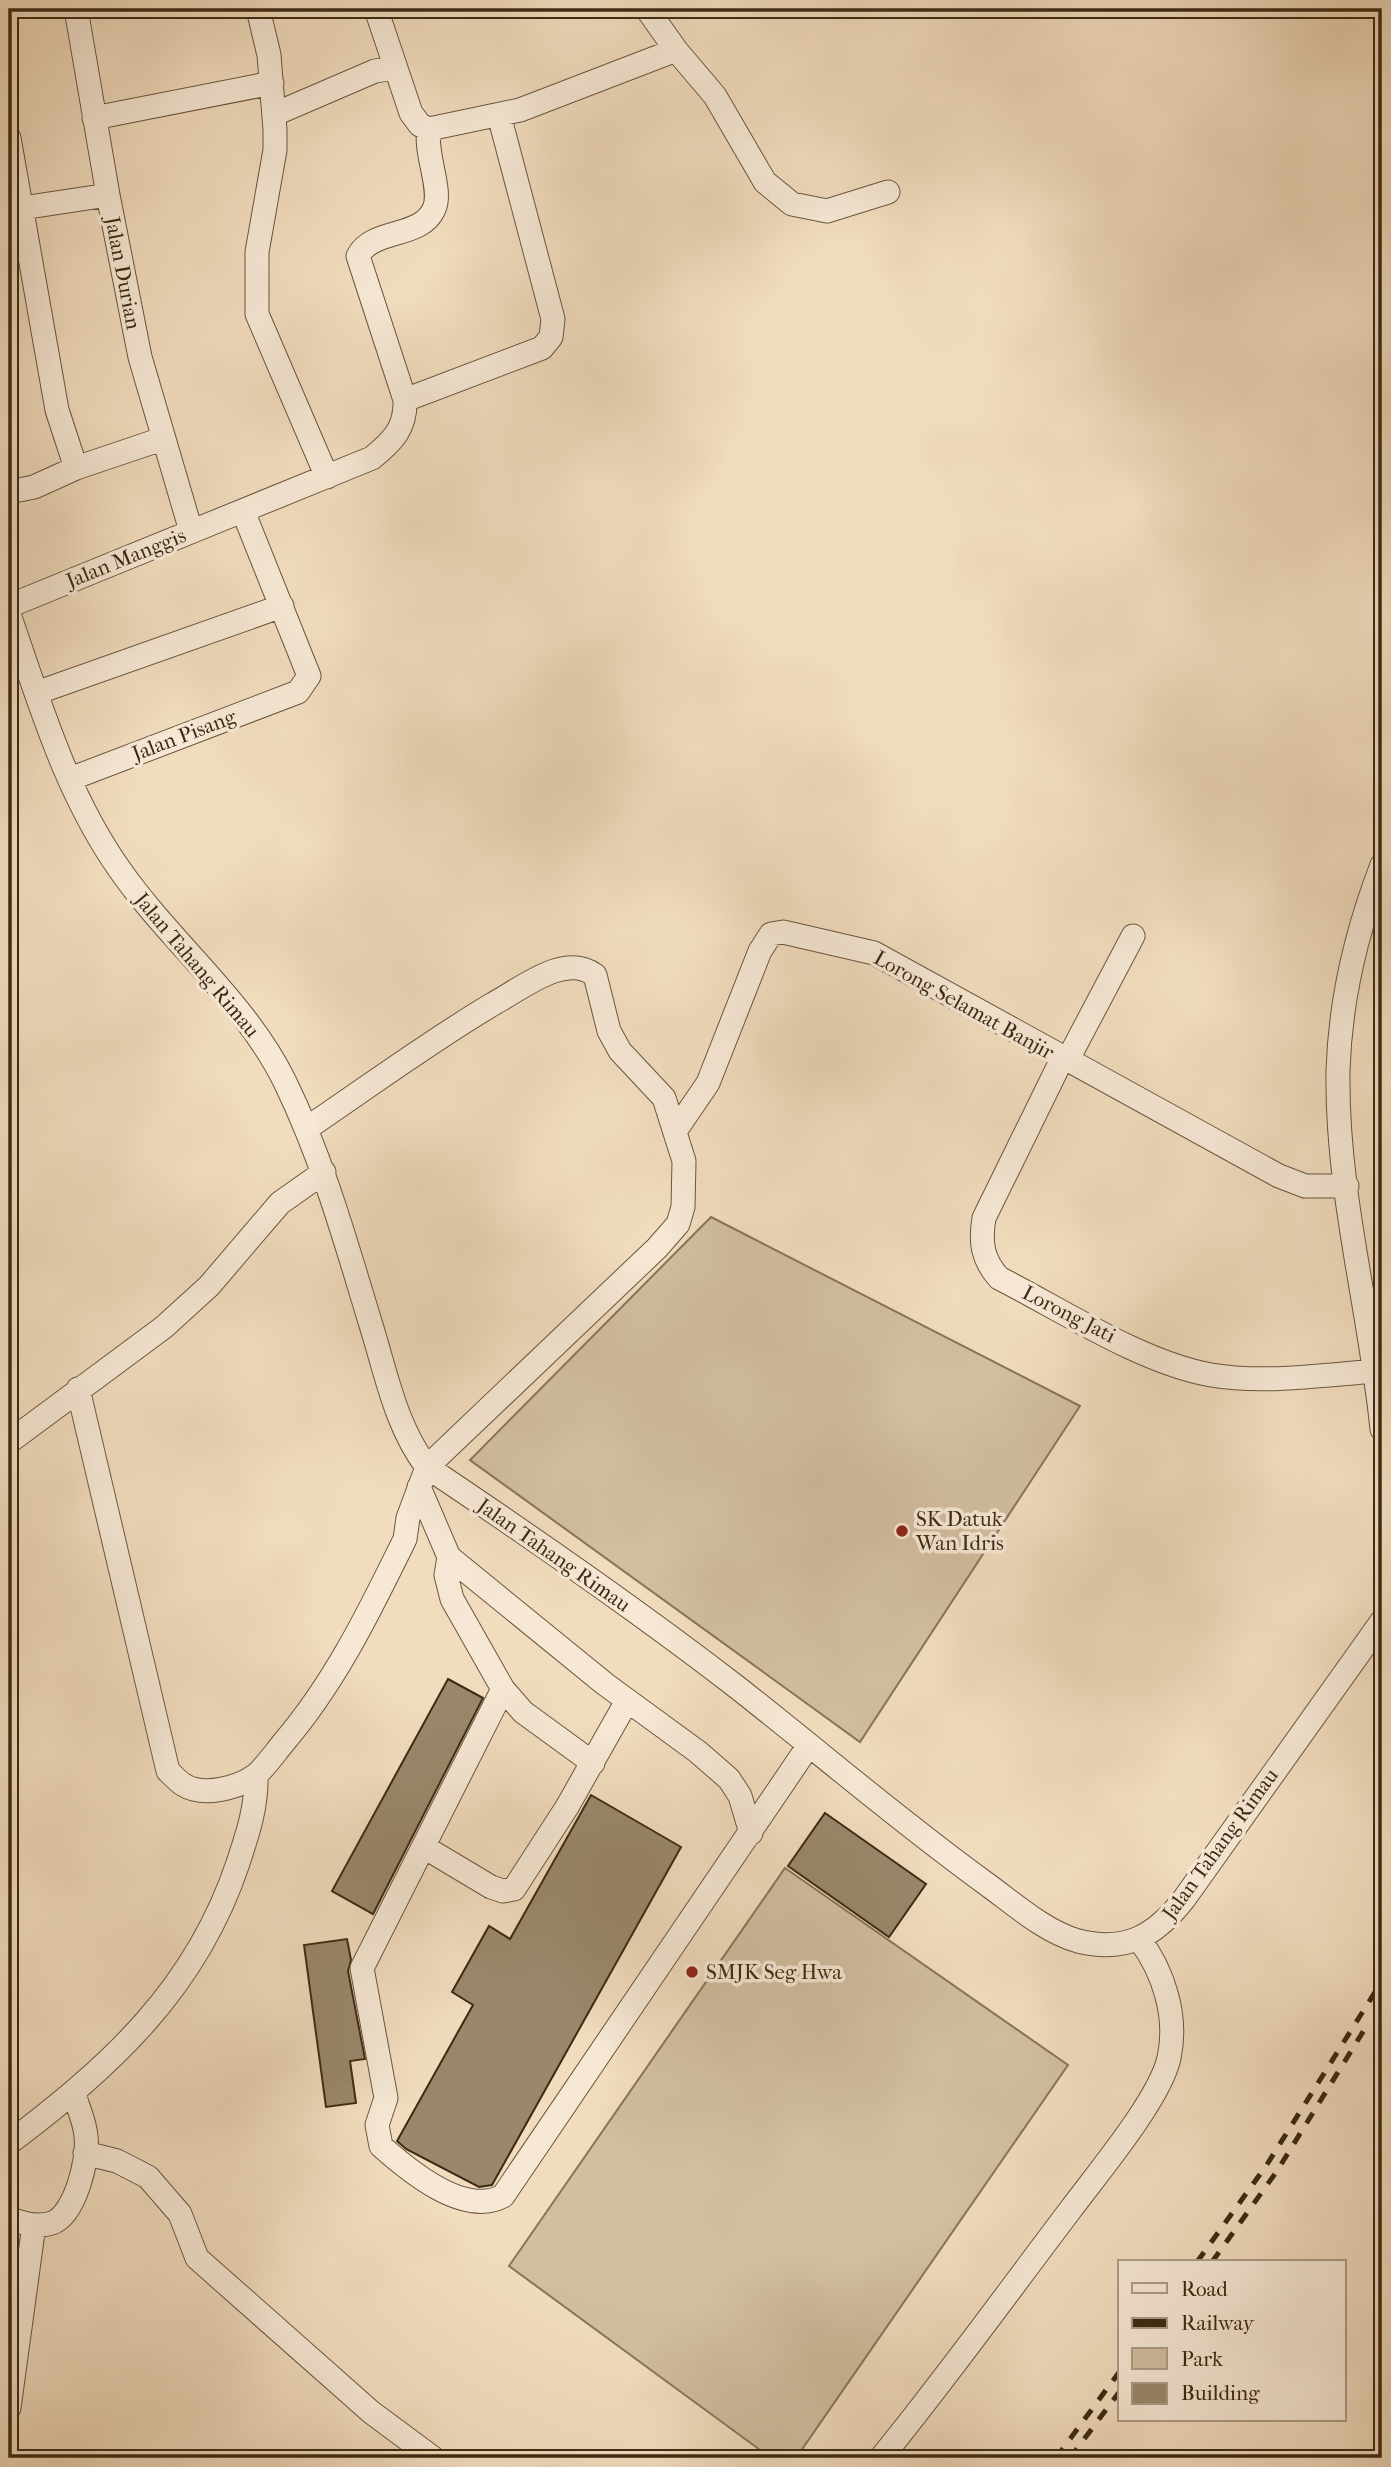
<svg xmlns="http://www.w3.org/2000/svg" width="1391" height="2467" viewBox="0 0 1391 2467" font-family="'IM FELL French Canon',serif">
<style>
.green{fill:#d2bea1;stroke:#87745a;stroke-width:2}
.building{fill:#9a876c;stroke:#3c2a14;stroke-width:2}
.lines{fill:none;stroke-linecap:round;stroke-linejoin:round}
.minor-casing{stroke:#69563e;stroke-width:25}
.minor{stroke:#f6e8d5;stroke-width:23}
.rail{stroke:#3c2a14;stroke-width:5;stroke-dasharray:12 12;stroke-linecap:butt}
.poi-dot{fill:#8f2418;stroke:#f6e8d5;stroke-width:2.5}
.labels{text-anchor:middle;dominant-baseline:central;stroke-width:7;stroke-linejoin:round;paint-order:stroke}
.street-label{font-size:21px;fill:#3c2a14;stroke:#f6e8d5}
.poi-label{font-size:21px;fill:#3c2a14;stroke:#f6e8d5;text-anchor:start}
</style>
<rect width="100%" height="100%" fill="#f1dcbe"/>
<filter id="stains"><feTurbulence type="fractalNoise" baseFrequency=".00286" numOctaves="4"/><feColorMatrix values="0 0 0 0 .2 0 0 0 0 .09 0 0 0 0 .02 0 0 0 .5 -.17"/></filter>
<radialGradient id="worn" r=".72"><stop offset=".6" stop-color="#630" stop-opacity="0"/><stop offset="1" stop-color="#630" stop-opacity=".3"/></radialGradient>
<path class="green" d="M711 1217 1080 1406 860 1742 470 1460Z
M785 1868 1068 2065 796 2458H771L509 2266Z"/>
<path class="building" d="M448 1679 483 1698 373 1914 332 1891Z
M591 1795 681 1847 492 2185 479 2187 406 2149 397 2141 473 2005 452 1992 489 1926 510 1939Z
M825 1813 926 1884 889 1937 788 1866Z
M347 1939 351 1960 348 1971 365 2059 350 2061 356 2103 326 2107 304 1945Z"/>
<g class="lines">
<g class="minor-casing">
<path id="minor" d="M76 9 108 195 140 357 191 531
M258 9 269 55 275 130V150L257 252V314L327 477
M376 9 411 113 420 125 429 129 520 110 676 50
M647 9 676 50 715 96 765 182 792 204 827 211 888 192
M275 114 375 71 396 68
M94 118 272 83
M9 138 57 410 76 468
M9 210 108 195
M405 400 358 256C372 228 421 239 434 209 443 190 424 153 429 129
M9 492 34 487 76 468 162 439
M9 606 372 458C393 441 406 428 405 400L542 348 551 337 553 319 499 115
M9 614C39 701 66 794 120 870 171 943 246 1002 285 1082 323 1160 346 1243 371 1325 386 1373 396 1427 427 1467 533 1538 637 1610 738 1688 822 1754 902 1823 988 1885 1015 1905 1046 1932 1078 1941 1126 1953 1155 1936 1184 1899L1382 1621
M36 693 282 606
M70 779 298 692 309 676 243 511
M1382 865C1357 930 1340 1002 1338 1071 1336 1191 1370 1310 1382 1429
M1062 1059 984 1218C980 1242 982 1259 999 1278 1062 1310 1142 1363 1211 1375 1264 1384 1323 1375 1376 1371
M1067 1061 1133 936
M676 1130 708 1083 760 951 771 934 783 932 874 953 1279 1176 1305 1186H1347
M78 1389 168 1771C173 1775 178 1782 184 1785 203 1797 239 1788 256 1775 266 1766 275 1753 284 1742 336 1681 370 1610 405 1539L408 1518 427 1467 657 1248 678 1224 683 1207 684 1161 664 1098 620 1051 609 1031 595 975C582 966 569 966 554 971 533 978 513 993 493 1004 429 1042 368 1087 306 1129
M9 1442 164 1327 209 1286 280 1203 324 1172
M419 1487 449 1557 605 1684 698 1752 729 1779 740 1796 751 1833
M449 1557 446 1575 452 1599 503 1689 523 1712 593 1763
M503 1689 362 1968 386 2098 377 2125 381 2146C409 2171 464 2217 503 2196L809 1745
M424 1847 491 1887 503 1891 514 1889 567 1807 627 1701
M9 2143C111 2066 196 1989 238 1863 248 1833 257 1806 256 1775
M85 2153 117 2161 148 2177 180 2214 197 2258 371 2412 433 2458
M9 2219C23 2223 37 2228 52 2223 75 2215 89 2159 86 2136 85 2122 78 2108 74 2094
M9 2408 34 2225
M881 2458C947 2377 1008 2292 1071 2209 1097 2174 1160 2099 1169 2058 1178 2017 1164 1972 1139 1939"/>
</g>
<use href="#minor" class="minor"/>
<path class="rail" d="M1197 2262 1266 2166 1382 1981
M1212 2262 1277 2171 1369 2022
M1056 2458 1120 2371
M1070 2458 1120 2391"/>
</g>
<g class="poi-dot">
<circle cx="902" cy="1531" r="7"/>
<circle cx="692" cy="1972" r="7"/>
</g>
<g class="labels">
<g class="street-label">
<text transform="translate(123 273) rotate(79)">Jalan Durian</text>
<text transform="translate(126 558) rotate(-22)">Jalan Manggis</text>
<text transform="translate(184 735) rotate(-21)">Jalan Pisang</text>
<text transform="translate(197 965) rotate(50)">Jalan Tahang Rimau</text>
<text transform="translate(964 1005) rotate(29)">Lorong Selamat Banjir</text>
<text transform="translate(1069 1314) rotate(27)">Lorong Jati</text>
<text transform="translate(554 1555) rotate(35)">Jalan Tahang Rimau</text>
<text transform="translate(1220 1844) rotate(-54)">Jalan Tahang Rimau</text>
</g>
<g class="poi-label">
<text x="916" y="1519">SK Datuk<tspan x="916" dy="24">Wan Idris</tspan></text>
<text x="706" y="1972">SMJK Seg Hwa</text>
</g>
</g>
<rect width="1391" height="2467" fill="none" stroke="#f1dcbe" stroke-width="35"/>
<rect x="10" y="10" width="1370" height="2446" fill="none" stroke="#3c2a14" stroke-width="3.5"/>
<rect x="18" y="18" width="1356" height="2432" fill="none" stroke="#3c2a14" stroke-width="2"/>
<rect x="1118" y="2260" width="228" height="161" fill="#f6e8d5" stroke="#ac9c88" stroke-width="2"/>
<rect x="1132" y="2283" width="35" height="10" fill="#f6e8d5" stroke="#ac9c88" stroke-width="2"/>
<text x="1181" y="2296" font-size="21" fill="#3c2a14">Road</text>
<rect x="1132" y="2318" width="35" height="10" fill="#3c2a14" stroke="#ac9c88" stroke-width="2"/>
<text x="1181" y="2330" font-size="21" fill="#3c2a14">Railway</text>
<rect x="1132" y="2348" width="35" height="21" fill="#d2bea1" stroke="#ac9c88" stroke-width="2"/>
<text x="1181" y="2366" font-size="21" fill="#3c2a14">Park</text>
<rect x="1132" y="2383" width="35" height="21" fill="#9a876c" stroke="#ac9c88" stroke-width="2"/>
<text x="1181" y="2400" font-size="21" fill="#3c2a14">Building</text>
<rect width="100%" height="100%" filter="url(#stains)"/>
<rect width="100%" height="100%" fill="url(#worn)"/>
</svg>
